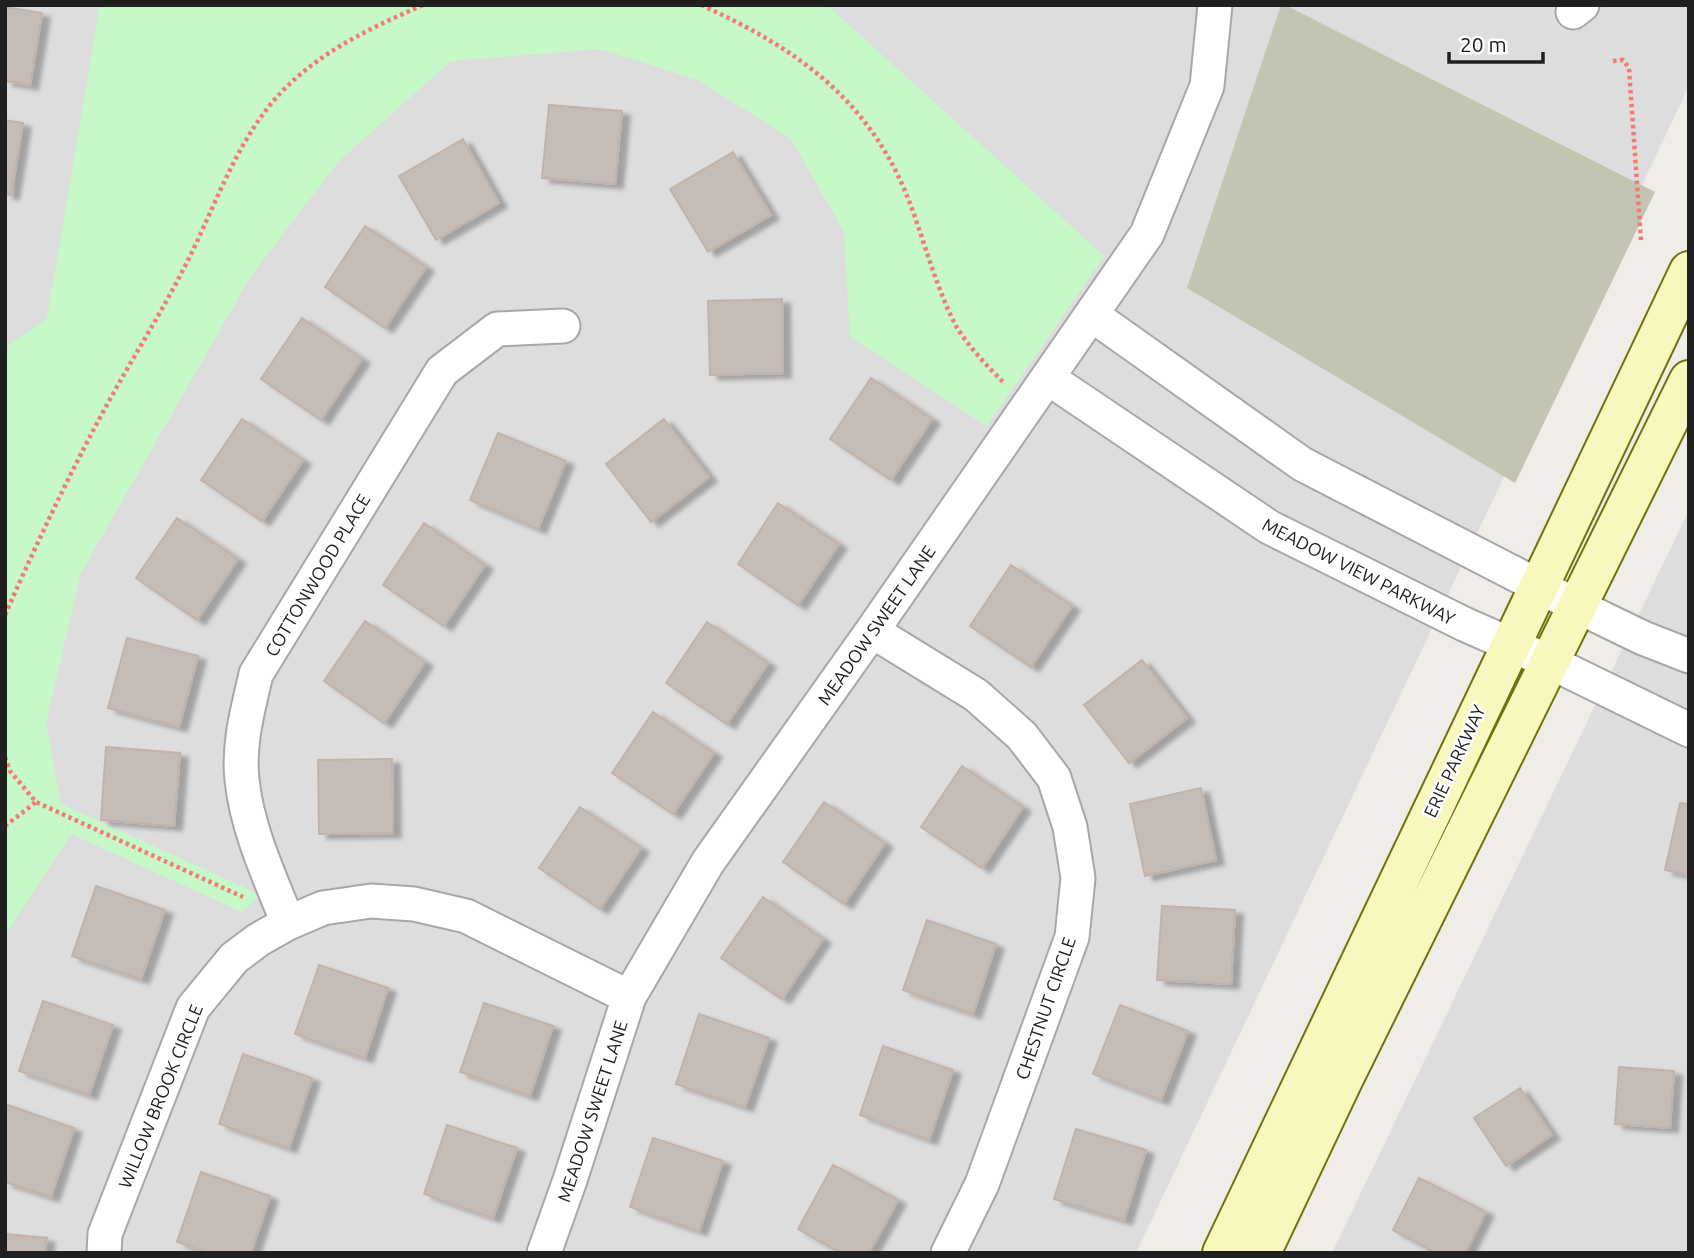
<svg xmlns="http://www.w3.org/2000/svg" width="1694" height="1258" viewBox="0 0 1694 1258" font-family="Ubuntu,sans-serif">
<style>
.residential{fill:#dedddd}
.construction{fill:#c4c4b2}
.park{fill:#c6f8c8}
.building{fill:#c5bcb6;stroke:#c1b3aa;stroke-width:2;filter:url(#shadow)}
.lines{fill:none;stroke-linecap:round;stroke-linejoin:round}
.minor-casing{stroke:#a7a7a7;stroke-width:37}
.secondary-casing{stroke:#6e7409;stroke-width:42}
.path{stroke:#f47a73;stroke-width:4.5;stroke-dasharray:3.5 3.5;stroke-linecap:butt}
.minor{stroke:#fff;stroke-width:33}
.secondary{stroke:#f7f7be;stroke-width:38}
.labels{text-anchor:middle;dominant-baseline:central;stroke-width:5;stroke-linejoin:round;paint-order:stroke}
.street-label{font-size:18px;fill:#202020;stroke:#fff}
</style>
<defs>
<filter id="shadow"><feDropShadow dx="8" dy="4.5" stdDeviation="2" flood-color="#0004"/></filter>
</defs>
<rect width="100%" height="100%" fill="#f0ece7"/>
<path class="residential" d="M5 5H1689V86L1136 1253H5Z
M1689 510V1253H1332L1499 905Z"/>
<path class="construction" d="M1281 5H1285L1655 192 1515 483 1187 288Z"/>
<path class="park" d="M100 5H827L1104 256 987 426 850 337 844 232 791 139 698 80 600 49 451 61 339 161 251 276 81 573 46 723 61 804 261 895 242 912 71 834 5 936V348L47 318Z"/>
<path class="building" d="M5 7 42 13 30 85 5 81Z
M549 105 622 111 615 184 542 178Z
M5 120 23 123 11 195 5 194Z
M463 139 499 203 436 240 399 176Z
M733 152 771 215 708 252 670 189Z
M365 226 426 267 385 328 325 287Z
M782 299 783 373 710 375 708 301Z
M302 318 362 359 321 420 261 379Z
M871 378 932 419 891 480 830 439Z
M242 419 303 460 262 521 201 480Z
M664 419 709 477 651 522 606 464Z
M498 433 566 461 538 529 470 500Z
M778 503 839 544 798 605 738 564Z
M177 518 238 559 197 620 136 578Z
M424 523 485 565 444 626 383 585Z
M1011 565 1072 606 1031 667 970 626Z
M365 621 425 662 384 723 324 681Z
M707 622 768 663 727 724 666 683Z
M127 638 198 656 179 727 108 708Z
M1142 660 1187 718 1129 763 1084 705Z
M653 712 714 753 673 814 612 773Z
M106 747 180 753 174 826 101 820Z
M392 759 393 833 319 834 318 760Z
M962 766 1023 807 982 868 921 827Z
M1201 788 1216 860 1145 876 1130 804Z
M824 802 885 843 844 904 783 862Z
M1680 803 1689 804V875L1665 870Z
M580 807 641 848 600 909 539 868Z
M96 886 165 910 141 979 72 956Z
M763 897 823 939 782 999 721 958Z
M1162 906 1235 910 1231 984 1157 980Z
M927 920 996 944 973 1014 903 990Z
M319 965 388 988 365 1058 295 1034Z
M43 1001 113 1025 89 1095 19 1071Z
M484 1003 553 1026 530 1096 460 1072Z
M1120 1005 1188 1031 1161 1100 1093 1074Z
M699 1014 769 1038 745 1107 676 1084Z
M883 1046 953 1070 929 1140 860 1115Z
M243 1054 312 1078 289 1148 219 1124Z
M1619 1067 1674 1071 1670 1128 1615 1124Z
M1520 1088 1552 1135 1506 1166 1474 1118Z
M5 1104 74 1128 51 1197 5 1182Z
M447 1125 517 1148 493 1218 424 1194Z
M1076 1129 1146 1150 1124 1220 1054 1199Z
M653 1138 723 1161 699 1231 630 1207Z
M833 1165 898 1200 869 1253H841L798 1229Z
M201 1172 270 1196 251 1253H209L177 1242Z
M1419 1178 1486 1212 1465 1253H1436L1393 1230Z
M5 1234 47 1238 45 1253H5Z"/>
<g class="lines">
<g class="minor-casing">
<path id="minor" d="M1573 12 1582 5
M1092 315 1302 464 1577 606 1643 638 1689 656
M1048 378 1269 527 1464 624 1550 662 1689 730
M872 631 976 695 1022 736 1054 778 1070 827 1078 878 1072 937 982 1184 948 1253
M288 923C270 878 247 829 242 780 238 744 248 709 256 674L442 371 497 329 563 326
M104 1253 105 1234 193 1008 234 958 258 940 288 923 323 908 371 901 414 904 466 916 629 997
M544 1253 570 1180 629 997 708 862 872 631 1147 234 1207 86 1215 5"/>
</g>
<g class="secondary-casing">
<path id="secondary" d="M1222 1253 1689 271
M1261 1253 1343 1080 1689 380"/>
</g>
<path class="path" d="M701 5C792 46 865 96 905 191 923 234 934 284 956 326 968 346 988 367 1004 383
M1613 61 1623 60 1629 68 1641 241
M5 615C35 547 67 479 102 414 128 365 158 319 183 270 213 213 233 147 276 98 315 54 370 28 423 5
M5 757 10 771 36 802 243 897
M5 826 36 802"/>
<use href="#minor" class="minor"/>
<use href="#secondary" class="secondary"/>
</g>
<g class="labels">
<g class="street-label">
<text transform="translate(1359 571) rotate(27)">MEADOW VIEW PARKWAY</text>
<text transform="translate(317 575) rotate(-59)">COTTONWOOD PLACE</text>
<text transform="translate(876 625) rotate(-55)">MEADOW SWEET LANE</text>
<text transform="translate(1454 761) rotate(-65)">ERIE PARKWAY</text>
<text transform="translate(1045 1008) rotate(-71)">CHESTNUT CIRCLE</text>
<text transform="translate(160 1096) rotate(-68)">WILLOW BROOK CIRCLE</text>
<text transform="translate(592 1111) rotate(-72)">MEADOW SWEET LANE</text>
</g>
</g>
<rect width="1694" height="1258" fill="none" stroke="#202020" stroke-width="14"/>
<path d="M1449 52v10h94v-10" fill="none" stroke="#202020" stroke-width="3.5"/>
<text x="1460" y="52" font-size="21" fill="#202020" stroke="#ffffff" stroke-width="5" paint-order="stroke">20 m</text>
</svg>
